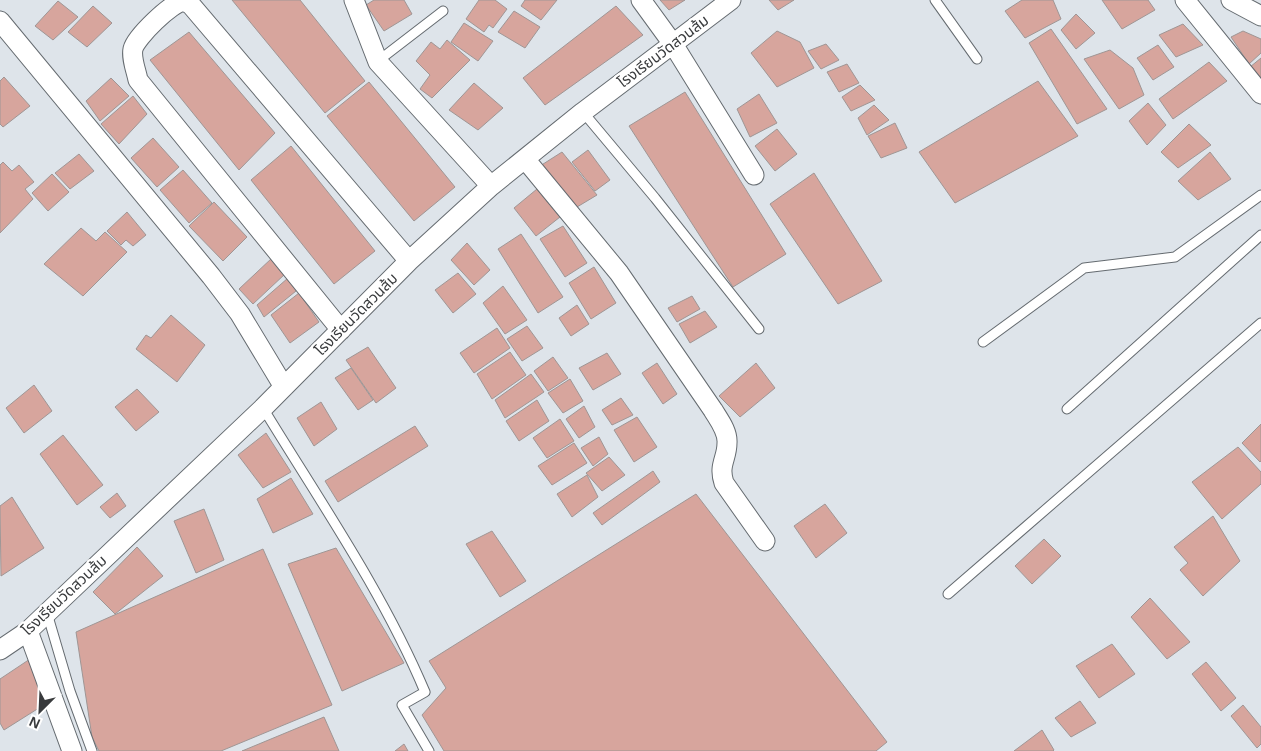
<svg xmlns="http://www.w3.org/2000/svg" width="1261" height="751" viewBox="0 0 1261 751" font-family="Arial,'Noto Sans Thai',sans-serif">
<style>
.building{fill:#d7a59d;stroke:#9f9695}
.lines{fill:none;stroke-linecap:round;stroke-linejoin:round}
.service-casing{stroke:#656b70;stroke-width:11}
.minor-casing{stroke:#656b70;stroke-width:21}
.service{stroke:#fff;stroke-width:9}
.minor{stroke:#fff;stroke-width:19}
.labels{text-anchor:middle;dominant-baseline:central;stroke-width:4.5;stroke-linejoin:round;paint-order:stroke}
.street-label{font-size:15px;fill:#383a3c;stroke:#fff}
</style>
<rect width="100%" height="100%" fill="#dee4ea"/>
<path class="building" d="M232 0H300L365 81 325 113Z
M374 0H404L412 14 384 31 366 5Z
M479 0H495L507 9 493 28 489 25 484 32 466 19Z
M525 0H557L541 20 521 6Z
M660 0H685L669 10Z
M769 0H794L778 10Z
M1022 0H1053L1061 19 1025 38 1005 11Z
M1102 0H1148L1155 10 1122 29Z
M58 1 78 17 53 40 35 26Z
M93 6 112 23 87 47 68 32Z
M616 6 643 35 545 105 523 78Z
M514 11 540 27 525 48 498 32Z
M1076 14 1095 33 1076 49 1061 30Z
M464 23 493 41 478 61 451 42Z
M1183 24 1203 45 1176 57 1159 35Z
M1051 29 1107 109 1077 124 1029 43Z
M777 31 800 42 814 68 777 87 751 53Z
M1243 31 1261 39V53L1249 64 1231 37Z
M189 32 275 133 239 170 150 60Z
M447 40 470 60 432 98 420 89 430 75 416 61 431 42 440 49Z
M826 44 839 60 821 69 808 51Z
M1158 45 1174 67 1153 80 1137 58Z
M1110 50 1133 68 1144 95 1119 109 1084 59Z
M1261 58V79L1250 67Z
M1209 62 1227 81 1173 119 1159 99Z
M847 64 859 83 839 92 827 72Z
M4 77 30 106 3 127 0 124V81Z
M111 78 129 96 100 121 86 101Z
M1038 81 1078 136 955 203 919 152Z
M369 82 455 187 414 221 327 116Z
M474 83 503 108 478 130 449 110Z
M860 85 875 100 851 111 842 97Z
M685 92 786 254 733 287 629 126Z
M759 94 777 123 750 137 737 109Z
M133 96 147 114 119 144 101 124Z
M1148 103 1166 125 1147 145 1129 121Z
M874 105 889 120 867 135 858 118Z
M895 123 907 148 881 158 868 136Z
M1189 124 1211 145 1178 168 1161 152Z
M777 129 797 154 775 171 755 146Z
M153 138 179 167 157 187 131 158Z
M291 146 375 251 334 284 251 180Z
M588 150 610 180 595 191 572 162Z
M562 152 597 195 572 210 540 166Z
M1210 152 1231 179 1198 200 1178 181Z
M79 154 94 171 70 189 55 173Z
M3 162 12 171 19 165 34 182 25 189 33 199 0 233V165Z
M183 170 212 203 189 223 160 190Z
M814 173 882 281 838 304 770 204Z
M52 174 69 192 48 211 32 193Z
M537 189 560 217 536 236 514 208Z
M214 202 247 237 223 261 189 226Z
M127 212 146 235 133 246 126 240 121 245 107 231Z
M563 226 587 263 565 277 540 239Z
M81 228 96 241 105 232 127 252 83 296 44 264Z
M521 234 563 297 538 313 498 249Z
M467 243 490 270 474 285 451 260Z
M272 258 285 274 253 304 239 289Z
M594 267 616 303 591 319 569 283Z
M458 273 476 294 453 313 435 290Z
M288 278 296 291 264 317 257 305Z
M503 286 527 320 505 334 483 303Z
M299 293 319 322 290 343 271 315Z
M692 296 700 309 677 322 668 308Z
M577 305 589 324 571 336 559 318Z
M705 311 717 327 690 343 679 324Z
M171 315 205 345 177 382 136 349 146 335 151 338Z
M527 326 543 348 522 361 507 339Z
M497 328 510 348 474 373 460 353Z
M368 347 396 388 376 403 346 360Z
M510 352 526 375 492 399 477 374Z
M607 353 621 374 593 390 579 368Z
M553 357 568 378 548 391 534 371Z
M657 363 677 394 663 404 642 373Z
M756 363 775 388 740 417 719 396Z
M351 368 373 400 358 410 335 378Z
M531 374 544 392 505 418 495 400Z
M570 379 583 401 563 413 548 393Z
M34 385 52 411 24 433 6 408Z
M137 389 159 412 136 431 115 407Z
M621 398 633 415 612 425 602 410Z
M537 400 549 421 519 441 506 421Z
M321 402 337 429 314 446 297 418Z
M584 406 595 427 579 438 566 419Z
M637 417 657 447 634 462 614 430Z
M560 419 574 441 547 458 533 438Z
M1261 424V461L1260 462 1242 443Z
M415 426 428 446 338 502 325 481Z
M266 433 291 472 263 488 238 455Z
M63 435 103 485 77 505 40 454Z
M599 437 608 454 593 466 581 448Z
M574 443 587 463 552 485 538 466Z
M1238 447 1261 472V484L1222 519 1192 482Z
M609 457 625 475 602 491 586 473Z
M653 471 660 482 602 525 593 513Z
M587 475 598 497 572 517 557 494Z
M291 478 313 514 273 533 257 499Z
M117 493 126 506 110 518 100 507Z
M696 494 887 742 876 751H444L422 715 446 688 429 661Z
M12 497 44 548 1 576 0 506Z
M825 504 847 533 816 558 794 526Z
M204 509 224 560 196 573 174 521Z
M1213 516 1240 561 1203 596 1180 570 1188 563 1174 547Z
M492 531 526 581 500 597 466 544Z
M1044 539 1061 556 1032 584 1015 566Z
M137 547 163 576 115 614 93 592Z
M336 548 404 663 342 691 288 564Z
M263 549 332 705 221 751H99L92 737 76 632Z
M1150 598 1190 642 1167 659 1131 617Z
M1112 644 1135 674 1099 698 1076 666Z
M33 657 50 701 4 730 0 723V679Z
M1206 662 1236 698 1221 711 1192 674Z
M1080 701 1096 723 1071 737 1055 718Z
M1243 705 1261 727V744L1257 748 1231 716Z
M324 717 339 751H242Z
M1042 730 1054 750 1053 751H1014Z
M404 744 408 751H395Z"/>
<g class="lines">
<g class="service-casing">
<path id="service" d="M935 0 977 59
M378 61 443 11
M583 112 655 198 759 329
M983 342 1084 268 1175 257 1261 195
M263 408C319 500 383 592 425 692L402 705 429 751
M1067 409 1261 235
M948 594 1261 323
M47 613 70 691 92 751"/>
</g>
<g class="minor-casing">
<path id="minor" d="M354 0 378 62 491 186
M641 0 673 44 754 175
M1185 0 1261 94
M1231 0 1261 16
M0 21 211 276 240 314 284 387
M525 159 619 273 713 410C719 420 728 431 727 443 727 459 718 465 724 483L765 541
M341 330 138 80C136 70 131 58 133 49 136 37 172 2 184 1L191 5 409 261
M28 631 72 751
M0 650 28 631 263 408 409 261 491 186 583 112 731 0"/>
</g>
<use href="#service" class="service"/>
<use href="#minor" class="minor"/>
</g>
<g class="labels">
<g class="street-label">
<text transform="translate(663 51) rotate(-37)">โรงเรียนวัดสวนส้ม</text>
<text transform="translate(356 314) rotate(-45)">โรงเรียนวัดสวนส้ม</text>
<text transform="translate(64 595) rotate(-43)">โรงเรียนวัดสวนส้ม</text>
</g>
</g>
<g transform="translate(40 711) rotate(204)" stroke="#ffffff" stroke-width="4" paint-order="stroke">
<path d="M0-4L9 19L0 12L-9 19Z" fill="#383a3c"/>
<text y="-8" font-size="14" font-weight="bold" text-anchor="middle" fill="#383a3c">N</text>
</g>
</svg>
